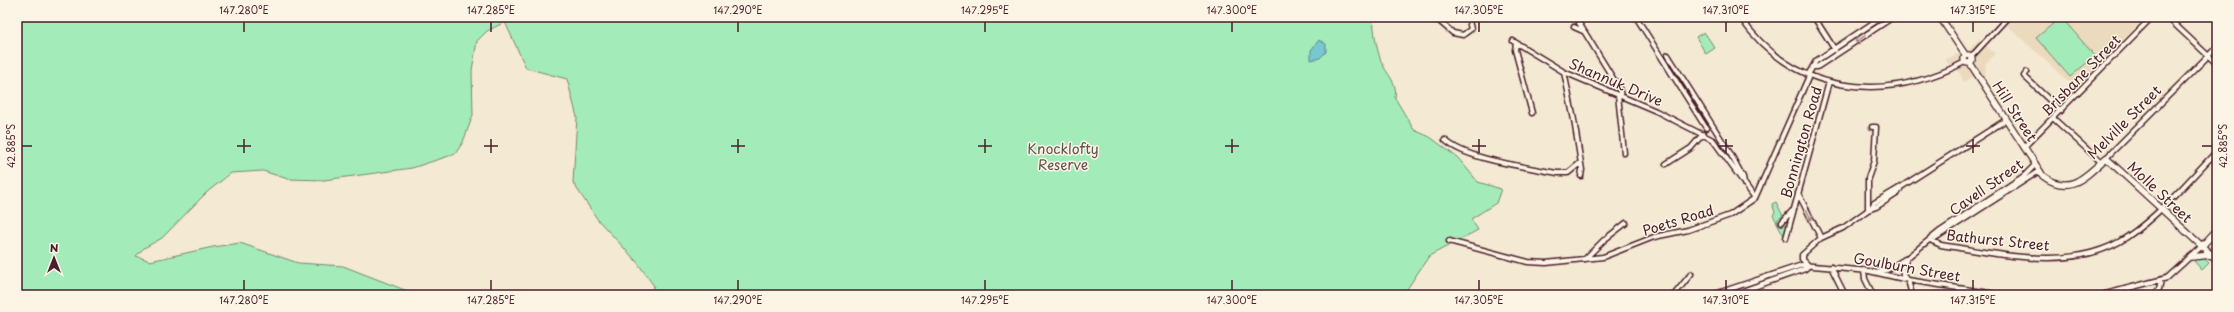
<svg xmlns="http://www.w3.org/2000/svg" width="2234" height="312" viewBox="0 0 2234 312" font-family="'Playpen Sans',sans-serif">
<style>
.built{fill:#ebdabd}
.green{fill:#a3ecba;stroke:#768672}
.water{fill:#78c8d0;stroke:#66848e}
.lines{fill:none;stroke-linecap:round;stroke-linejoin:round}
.street-casing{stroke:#4a1f2b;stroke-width:7}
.secondary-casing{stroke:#4a1f2b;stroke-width:8}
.street{stroke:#fcf5e5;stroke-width:4}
.secondary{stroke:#fcf5e5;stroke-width:5.5}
.oneway{stroke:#a38a88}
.ticks{fill:none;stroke:#4a1f2b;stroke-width:1.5}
.labels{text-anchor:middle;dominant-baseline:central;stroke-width:3;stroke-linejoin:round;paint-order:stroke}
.street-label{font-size:14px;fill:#4a1f2b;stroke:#fcf5e5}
.park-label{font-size:14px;fill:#60524f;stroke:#fcf5e5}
.neatline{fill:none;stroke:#4a1f2b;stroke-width:1.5}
.ticks-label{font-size:10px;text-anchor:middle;fill:#4a1f2b}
</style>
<rect width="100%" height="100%" fill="#f4e9d3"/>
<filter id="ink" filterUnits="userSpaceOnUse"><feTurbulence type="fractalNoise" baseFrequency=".025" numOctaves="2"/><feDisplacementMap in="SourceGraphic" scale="8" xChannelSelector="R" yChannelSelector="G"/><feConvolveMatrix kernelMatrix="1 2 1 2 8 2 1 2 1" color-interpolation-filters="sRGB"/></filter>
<g filter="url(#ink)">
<path class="built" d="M2015 17H2145L2076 89 2007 25Z
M1979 39 1995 54 1986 63 1985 76 1972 77 1964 82 1959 72 1948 64 1946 59 1969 50Z"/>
<path class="green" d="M17 17H1373C1374 32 1376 47 1381 61 1387 76 1398 81 1395 98L1414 130 1430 137 1458 158 1478 182 1501 189 1496 203 1471 219 1478 230 1429 256 1403 295H648L654 286 637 262 598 220 573 183 577 117 567 79 526 68 505 22 487 31 477 41 472 70 473 115 463 142 455 154 412 168 324 180 288 179 263 171 231 173 206 193 162 238 144 248 136 256 150 261 213 247 240 243 298 263 343 266 410 292 429 295H17Z
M2061 17 2095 56 2070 77 2036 38Z
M1704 32 1715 48 1706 54 1696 37Z
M1776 202 1783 216 1777 220 1779 225H1785L1790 221 1786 235 1784 236 1773 215 1775 212 1772 204Z
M2198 258 2205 259 2209 263 2202 270 2194 261Z"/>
<path class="water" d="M1319 40 1326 44V52L1320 58 1311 60V50Z"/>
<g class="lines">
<g class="street-casing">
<path id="street" d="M1636 17 1706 128
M1740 17C1794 95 1884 104 1965 62
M1814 17 1835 50
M2167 17 2217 64
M1438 20 1453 33 1463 35 1471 29 1468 17
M1579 23 1619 88 1621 96
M1574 27 1583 31
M1513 41 1564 72 1656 111 1713 140 1755 198
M1516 43 1515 50 1532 113
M1668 55 1730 153 1743 177 1744 184
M1971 57 2008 17
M1813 67H1817L1893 17
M1564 72 1574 120 1582 170 1581 176
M2027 72 2024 76 2061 111
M1808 75 1816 61 1882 17
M1618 95 1624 153
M2054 119 2101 162
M1445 140C1466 160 1528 167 1557 173H1568L1580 163
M2024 147 2152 17
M2106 158 2217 47
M1666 164 1691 148 1703 134
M1798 193 1821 238
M1871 208 1874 203 1901 187 2006 120
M1868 210V178L1874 161 1876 127H1872
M1782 222 1792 211
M1786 238 1829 82
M1935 238 2039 171
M1930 240 1941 245C2000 254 2074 273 2127 237 2161 214 2189 180 2217 151
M1449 241 1528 262 1546 263 1603 257 1654 237 1688 230 1730 215 1755 198 1809 76
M1585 259 1604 240 1626 223
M1808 265 1802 259V255L1821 238 1843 228 1868 210 1876 207 1898 193 1901 187
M1831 267 1845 295
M1864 270 1865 279 1873 295
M1879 272 1887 270 1905 259
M1906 279 1903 275 1902 268 1908 257 1939 232 2024 176 2035 165
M1908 280 1912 295
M1674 295 1691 274
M1712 295 1802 265 1869 271 1908 280 2002 295
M1731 295 1805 269 1808 266
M2102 295 2167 278 2201 247
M2154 295 2159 289 2161 280"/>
</g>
<g class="secondary-casing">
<path id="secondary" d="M1940 17 1966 56
M1964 59a4 4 0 1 1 8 0a4 4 0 1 1-8 0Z
M1970 63 2043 176C2070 196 2086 176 2106 158L2217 260
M2201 247 2217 230
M2191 257 2211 255"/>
</g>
<use href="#street" class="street"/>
<use href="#secondary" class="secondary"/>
</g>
<defs><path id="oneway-shaft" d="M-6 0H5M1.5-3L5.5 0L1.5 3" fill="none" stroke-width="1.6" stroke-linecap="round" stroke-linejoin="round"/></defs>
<g class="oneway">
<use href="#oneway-shaft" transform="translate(1860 39) rotate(146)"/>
<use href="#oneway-shaft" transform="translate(1809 215) rotate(63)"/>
</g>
</g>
<path class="ticks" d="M244 22V32M491 22V32M738 22V32M985 22V32M1232 22V32M1479 22V32M1726 22V32M1973 22V32M244 139V153M491 139V153M738 139V153M985 139V153M1232 139V153M1479 139V153M1726 139V153M1973 139V153M22 146H32M237 146H251M484 146H498M731 146H745M978 146H992M1225 146H1239M1472 146H1486M1719 146H1733M1966 146H1980M2202 146H2212M244 280V290M491 280V290M738 280V290M985 280V290M1232 280V290M1479 280V290M1726 280V290M1973 280V290"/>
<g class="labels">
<g class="street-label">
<text transform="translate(2081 75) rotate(-46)">Brisbane Street</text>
<text transform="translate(1616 82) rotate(23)">Shannuk Drive</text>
<text transform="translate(2015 111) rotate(57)">Hill Street</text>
<text transform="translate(2124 122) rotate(-45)">Melville Street</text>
<text transform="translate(1801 142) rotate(-74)">Bonnington Road</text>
<text transform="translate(1986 187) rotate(-35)">Cavell Street</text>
<text transform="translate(2160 192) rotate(43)">Molle Street</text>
<text transform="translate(1678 220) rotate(-17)">Poets Road</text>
<text transform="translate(1998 240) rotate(6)">Bathurst Street</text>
<text transform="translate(1907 267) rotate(10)">Goulburn Street</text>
</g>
<g class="park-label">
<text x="1063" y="148">Knocklofty<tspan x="1063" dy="16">Reserve</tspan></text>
</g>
</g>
<rect width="2234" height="312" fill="none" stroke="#fcf5e5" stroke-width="44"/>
<g transform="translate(54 258)" stroke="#fcf5e5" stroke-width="3" paint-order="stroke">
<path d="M0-3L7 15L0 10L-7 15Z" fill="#4a1f2b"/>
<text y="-6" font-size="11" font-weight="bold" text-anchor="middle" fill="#4a1f2b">N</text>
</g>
<rect x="22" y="22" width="2190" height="268" class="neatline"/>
<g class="ticks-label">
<text x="244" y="14">147.280°E</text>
<text x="491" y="14">147.285°E</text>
<text x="738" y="14">147.290°E</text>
<text x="985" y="14">147.295°E</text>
<text x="1232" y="14">147.300°E</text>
<text x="1479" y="14">147.305°E</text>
<text x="1726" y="14">147.310°E</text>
<text x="1973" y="14">147.315°E</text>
<text transform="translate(11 146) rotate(-90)" y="4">42.885°S</text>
<text transform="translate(2223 146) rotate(-90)" y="4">42.885°S</text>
<text x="244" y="304">147.280°E</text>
<text x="491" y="304">147.285°E</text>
<text x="738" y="304">147.290°E</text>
<text x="985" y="304">147.295°E</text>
<text x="1232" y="304">147.300°E</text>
<text x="1479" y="304">147.305°E</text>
<text x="1726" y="304">147.310°E</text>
<text x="1973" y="304">147.315°E</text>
</g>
</svg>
